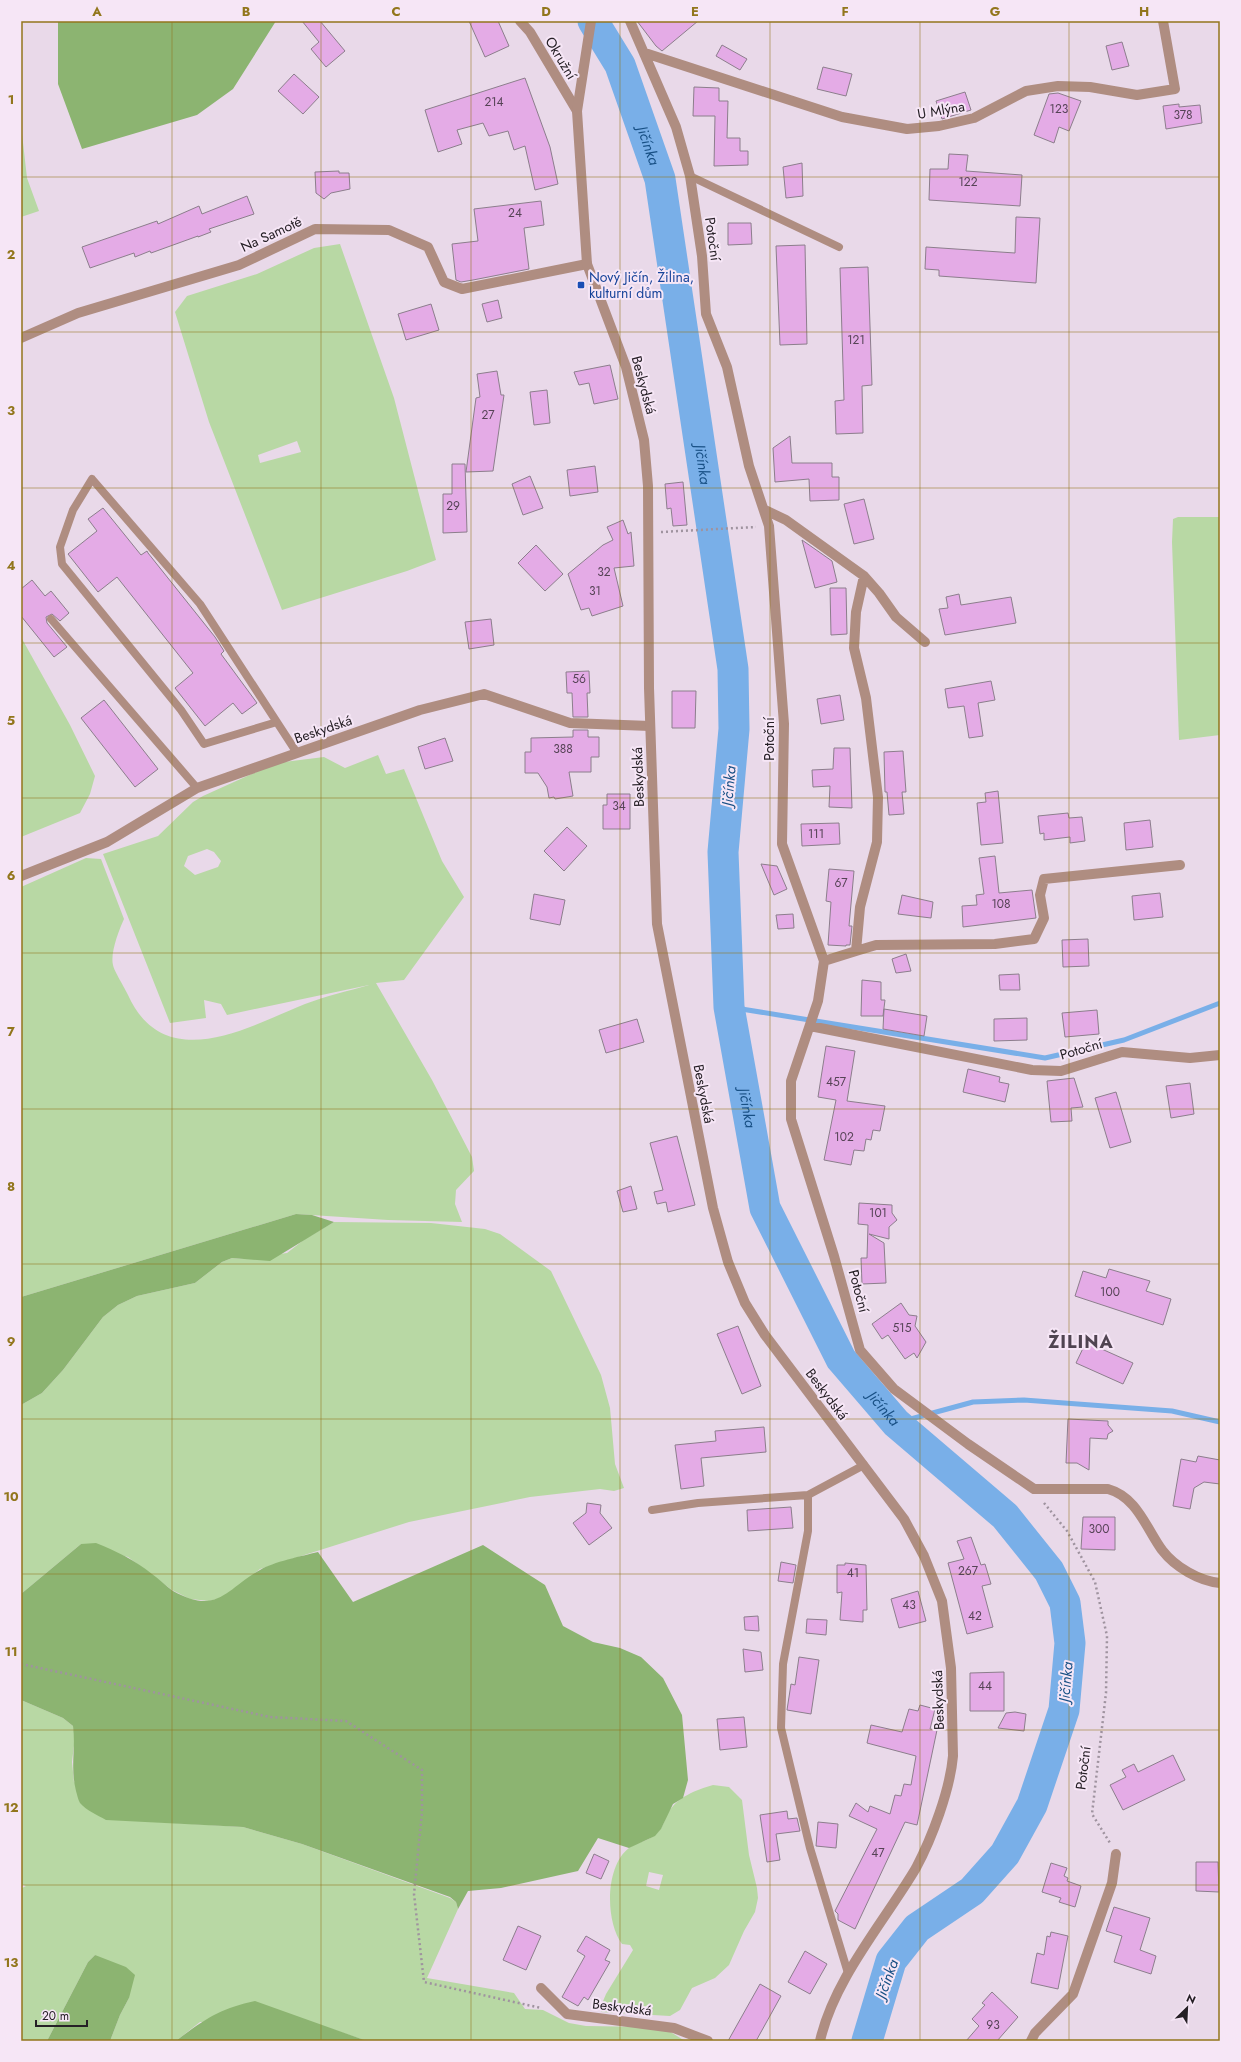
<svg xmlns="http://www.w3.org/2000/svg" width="1241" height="2062" viewBox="0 0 1241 2062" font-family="Jost,sans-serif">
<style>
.green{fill:#b8d8a4;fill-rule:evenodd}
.forest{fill:#8cb471}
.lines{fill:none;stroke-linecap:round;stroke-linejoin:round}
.stream{stroke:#79afe8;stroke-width:5}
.river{stroke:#79afe8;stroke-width:31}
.building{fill:#e4abe6;stroke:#8c7e8c}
.path{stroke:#9f939f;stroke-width:2.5;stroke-dasharray:2 3;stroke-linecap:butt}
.service{stroke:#af8d81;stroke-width:8}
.minor{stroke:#af8d81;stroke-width:10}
.tertiary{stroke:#af8d81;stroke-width:10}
.grid{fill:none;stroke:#92761c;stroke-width:1;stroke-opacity:0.55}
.transit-dot{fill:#1a4fb4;stroke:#f6e6f6;stroke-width:1.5}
.labels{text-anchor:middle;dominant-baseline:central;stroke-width:4;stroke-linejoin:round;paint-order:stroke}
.number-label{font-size:12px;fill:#564356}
.street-label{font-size:14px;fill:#262026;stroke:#f6e6f6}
.transit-label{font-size:14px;fill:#164399;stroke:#f6e6f6;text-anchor:start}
.water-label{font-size:15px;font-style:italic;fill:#185085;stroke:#f6e6f6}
.district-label{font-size:18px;font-weight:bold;letter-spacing:1px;fill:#504451;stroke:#f6e6f6}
.neatline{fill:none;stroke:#92761c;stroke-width:1.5}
.grid-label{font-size:13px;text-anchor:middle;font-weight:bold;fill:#92761c}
</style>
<rect width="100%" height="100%" fill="#e9d9e9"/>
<path class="green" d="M21 125 27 178 39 211 21 217Z
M340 244 394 398 436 560 407 571 282 610 209 422 175 312 187 296 257 274 314 248ZM297 441 301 452 260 463 258 455Z
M1178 517H1220V735L1179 740 1172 542 1173 519Z
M21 637 70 725 95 776 90 794 80 813 21 837Z
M378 755 386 774 404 769 442 861 464 897 404 980 376 983 432 1080 472 1157 474 1171 456 1190 455 1204 462 1222 388 1220 296 1214 21 1297V887L86 858 101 859 124 919C119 930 110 953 113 965 114 971 125 988 128 995 165 1076 248 1027 305 1004 326 996 348 991 369 985L227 1015 221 1004 204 1000 206 1018 170 1023 103 854 158 836 193 802 203 796 276 763 324 757 345 768ZM207 849 214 852 221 861 218 867 195 875 184 866 188 856Z
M334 1222 431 1223 485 1229 500 1234 551 1271 601 1375 610 1408 615 1464 624 1488 614 1491 600 1489 530 1497 409 1522 260 1569 231 1592 221 1598 209 1601 190 1599 172 1590 128 1557 81 1544 21 1594V1405L42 1393 63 1370 103 1317 118 1305 137 1296 195 1283 222 1262 232 1258 246 1259 287 1253 305 1239Z
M21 1700 63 1718 73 1726 75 1737 72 1762 74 1782 158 1822 243 1827 302 1844 450 1898 456 1902 458 1909 427 1978 514 1993 525 2009 543 2010 569 2023 586 2026 651 2027 669 2031 685 2041H367L305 2020 200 2022 176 2041H110L120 2015 129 1998 95 1955 88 1962 47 2041H21V1886L22 1888 26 1886 21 1884Z
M713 1785 729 1787 742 1800 749 1855 757 1888 758 1898 755 1912 744 1931 729 1965 715 1978 692 1988 680 2010 670 2016 601 2012V2006L606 1994 633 1950 630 1945 622 1944C605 1921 605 1866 629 1848 637 1842 649 1841 656 1834 663 1828 664 1821 668 1813 677 1797 696 1790 713 1785ZM649 1872 663 1875 659 1890 646 1886Z"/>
<path class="forest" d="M58 21H276L233 89 197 115 82 149 58 84Z
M296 1214 312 1215 334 1222 270 1261 232 1258 222 1262 195 1283 137 1296 118 1305 103 1317 63 1370 42 1393 21 1405V1297Z
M96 1543C116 1551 135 1560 152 1574 159 1579 166 1586 173 1591 218 1616 226 1589 260 1570 273 1562 302 1556 318 1552L353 1602 483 1545 545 1585 563 1626 593 1642 620 1648 641 1657 663 1678 682 1715 688 1780 683 1798 673 1804 661 1829 655 1836 629 1848 598 1838 578 1871 501 1888 468 1891 458 1909 456 1902 450 1897 302 1844 243 1827 106 1820C97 1815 86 1810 80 1803 78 1800 77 1794 76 1791 70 1767 76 1749 73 1726L63 1718 21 1700V1594L81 1544Z
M95 1955 126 1967 135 1975 129 1998 120 2015 110 2041H47L88 1962Z
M255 2001 367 2041H176C203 2020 221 2008 255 2001Z"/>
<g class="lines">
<path class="stream" d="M729 1007 1045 1058 1124 1040 1220 1003
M896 1423 973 1402 1024 1400 1172 1411 1220 1422"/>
<path class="river" id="s1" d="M593 21 620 65 660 179 733 669 734 729 723 852 729 1007 765 1208 841 1359 896 1423 1005 1516 1049 1571 1065 1603 1070 1643 1064 1710 1032 1805 1005 1854 972 1891 917 1928 891 1961 867 2041"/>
</g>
<path class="building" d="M302 21H320L345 51 326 67 311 49 319 42Z
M469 21H498L509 46 485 57Z
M637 21H698L662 51 656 46Z
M1122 42 1129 66 1112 70 1106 46Z
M722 45 747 59 740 70 716 56Z
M823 67 852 74 846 96 817 89Z
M294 74 319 97 303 114 278 91Z
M525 78 550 147 558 184 535 190 525 146 514 150 508 131 489 136 483 123 457 130 462 144 438 152 425 110Z
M694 87 719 88V101H728L727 138H740V151H748V165L714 166 715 116H693Z
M965 92 971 110 942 119 936 101Z
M1058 93 1081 101 1069 131 1059 127 1054 143 1034 135 1049 94Z
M1179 104V107L1200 105 1202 123 1166 129 1163 106Z
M949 154 968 155 966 171 1022 175 1020 206 929 200 930 169H948Z
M802 163 803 196 786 198 783 167Z
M339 171V173H349L350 189 331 193 324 199 316 193 315 172Z
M247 196 254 214 209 229 211 232 198 237V236L151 253 150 251 135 257 134 253 90 268 82 247 157 221 158 224 199 206 202 214Z
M541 201 544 225 524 228 529 269 473 280 461 282 456 280 452 244 478 241 474 209Z
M1016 217 1040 218 1036 283 939 276V270L925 269 926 247 1015 253Z
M728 223H751L752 244 728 245Z
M805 245 807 344 780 345 776 246Z
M868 267 872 385 862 386 863 433 836 434 835 401 844 400 840 268Z
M498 300 502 318 487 322 482 304Z
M431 304 439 330 406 340 398 314Z
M610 365 618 399 594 404 589 383 579 385 574 372Z
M497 371 501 395H504L493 471 466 472 476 398 480 397 477 374Z
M547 390 550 423 534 425 530 392Z
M790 436 792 463H832V477H839V500L810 501 809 479 775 482 773 448Z
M452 464H465L467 532 443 533V494H452Z
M595 466 598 492 570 496 567 470Z
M530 476 543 508 523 515 512 484Z
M683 482 687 525 673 526 671 508 667 509 665 484Z
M864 499 874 539 854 544 844 504Z
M103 508 141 555 147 551 148 553 215 637 224 651 221 654 257 703 242 714 233 703 205 726 175 688 193 673 117 577 98 592 68 554 97 531 88 519Z
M623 520 628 534 631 532 634 566 614 568 623 606 592 616 589 608 581 610 568 574 603 545 613 540 607 527Z
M802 540 832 561 837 582 815 588Z
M536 545 563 574 545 591 518 563Z
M32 580 45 596 51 591 69 613 60 621 52 614 46 617 47 623 67 647 54 657 21 616V589Z
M830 588H846L847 634 831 635Z
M959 594 961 605 1011 597 1016 623 945 635 939 609 948 608 946 597Z
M491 619 494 645 469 649 465 622Z
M589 671 590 693H587L588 717H573L572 693H567L566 672Z
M991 681 995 700 978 703 983 736 969 738 964 706 948 708 945 689Z
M672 691H696L695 728H672Z
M840 695 844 720 821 724 817 699Z
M104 700 158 769 135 787 81 718Z
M573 730H588V737H599V757H591V772H569L573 796 555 799 554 797 549 798 547 787 538 773H525V752H531V738L573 737Z
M445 738 453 761 425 769 418 747Z
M834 748H850L852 808 829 807 830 786 813 787 812 770 833 769Z
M903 751 906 792H902L904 814 889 815 887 792H885L884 752Z
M998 791 1003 843 981 845 977 803 986 802 985 793Z
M607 794H630V829H603V805H607Z
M1068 813 1069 818 1082 817 1085 841 1070 843V837L1044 840V833L1040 834 1038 816Z
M1150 820 1153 847 1126 850 1124 823Z
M839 823 840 844 802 846 801 824Z
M567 827 587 846 564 871 544 851Z
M995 856 999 893 1032 890 1036 918 963 927 962 906 977 905 976 895 984 894 979 858Z
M761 864 777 866 787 889 774 895Z
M829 869 854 871 849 926H852L850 945H846V946L828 945 831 902 826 901Z
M1160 893 1163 917 1134 920 1132 896Z
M534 894 565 900 560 925 530 919Z
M902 895 933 902 931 918 898 914Z
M793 914 794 928 778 929 776 915Z
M1088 939 1089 966 1063 967 1062 940Z
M906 954 911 971 896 973 892 959Z
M1019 974 1020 990H1000L999 975Z
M862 980 881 982V1000H885L883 1016H861Z
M884 1009 927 1016 924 1036 883 1029Z
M1097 1010 1099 1034 1065 1037 1062 1013Z
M1027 1018V1040L994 1041V1019Z
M637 1019 644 1042 606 1053 599 1030Z
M826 1046 855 1051 847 1101 885 1106 880 1131 873 1130 871 1140 866 1139 864 1151 854 1150 851 1165 824 1160 836 1100 818 1097Z
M968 1069 1000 1077 999 1082 1009 1084 1005 1102 963 1092Z
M1074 1078 1083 1107 1071 1108 1072 1121 1051 1122 1047 1081Z
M1190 1083 1194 1114 1171 1118 1166 1086Z
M1116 1092 1131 1142 1110 1148 1095 1098Z
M677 1136 695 1205 668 1212 666 1202 657 1204 654 1192 663 1190 650 1143Z
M631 1186 637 1209 623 1212 617 1191Z
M859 1203 892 1205V1213L897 1220 889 1227V1239L869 1234 884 1243 886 1283 862 1284 861 1258H867L868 1225 858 1224Z
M1109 1269 1150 1281 1146 1291 1171 1299 1163 1325 1075 1296 1083 1271 1106 1278Z
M901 1303 909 1315 917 1316 915 1326 926 1342 917 1358 914 1353 905 1359 888 1335 882 1339 872 1324Z
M738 1326 761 1386 742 1394 717 1334Z
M1086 1342 1133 1363 1123 1384 1076 1363Z
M1068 1419 1108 1421V1425L1113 1431 1108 1434 1107 1439 1090 1438 1089 1470 1077 1463H1066Z
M764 1427 766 1452 701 1458 704 1486 681 1489 675 1445 716 1441 715 1431Z
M1198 1456 1220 1460V1484L1204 1482 1194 1488 1190 1509 1173 1506 1181 1459 1196 1462Z
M587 1503 601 1505 600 1513 612 1528 589 1545 573 1523 586 1513Z
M791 1507 793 1528 748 1531 747 1510Z
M1083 1517H1115V1550L1081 1549Z
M971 1537 981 1565 985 1564 991 1584 982 1586 993 1627 967 1634 948 1563 964 1559 957 1541Z
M781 1562 796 1565 793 1583 778 1581Z
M845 1563 866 1565 867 1610H863V1622L840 1620 842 1592 837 1593V1565H845Z
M918 1591 926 1621 899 1628 891 1599Z
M758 1616 759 1631 745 1630 744 1617Z
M807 1619 827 1620 826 1635 806 1633Z
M743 1649 761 1652 763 1670 745 1672Z
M799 1657 819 1660 811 1714 787 1710 791 1684 795 1685Z
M1004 1672V1711H970V1673Z
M920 1705 935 1709 930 1729 937 1730 917 1825 905 1822 855 1929 838 1920V1914L835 1911 877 1829 849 1816 856 1803 868 1812 870 1806 890 1814 895 1795 901 1796 904 1784 911 1785 916 1756 867 1743 871 1725 902 1732 909 1709 918 1711Z
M1015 1712 1026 1714 1024 1731 998 1728 1006 1713Z
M744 1717 747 1747 720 1750 717 1719Z
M1173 1755 1185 1780 1123 1810 1110 1785 1126 1777 1122 1770 1134 1764 1138 1772Z
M787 1811 788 1819 797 1818 800 1831 776 1834 780 1860 767 1862 760 1815Z
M818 1822 838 1824 836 1848 816 1846Z
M594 1854 609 1861 601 1879 586 1873Z
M1196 1862H1218L1219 1892 1196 1891Z
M1051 1863 1067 1868 1064 1876 1068 1878 1067 1881 1081 1886 1075 1907 1059 1902 1061 1898 1042 1892Z
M1114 1907 1150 1918 1140 1950 1156 1956 1151 1974 1114 1962 1122 1936 1106 1931Z
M518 1926 541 1936 526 1970 503 1960Z
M1051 1932 1068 1936 1058 1989 1031 1983 1037 1953 1044 1955 1047 1936 1050 1937Z
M586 1936 610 1950 605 1960 610 1962 588 2000 584 1997 578 2006 562 1997 585 1956 577 1951Z
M805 1951 827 1964 810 1994 788 1982Z
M760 1984 781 1996 756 2041H728Z
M992 1992 1018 2017 997 2041H966L979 2026 972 2019 985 2005 982 2003Z"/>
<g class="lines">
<path class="path" d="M661 532 756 527
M1044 1503 1067 1531 1095 1582 1107 1636 1106 1693 1092 1814 1110 1843
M21 1664 270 1717 346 1721 422 1770V1812L414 1894 424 1982 541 2008"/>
<path class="service" d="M690 176 839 247
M51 619 197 788
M277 722 204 744 181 710 62 564 60 547 73 510 92 479 200 604 297 753
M808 1495V1531L783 1664 781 1728 810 1848 848 1973
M652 1510 698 1503 808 1495 864 1465"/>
<path class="minor" d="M520 21 530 32 577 111
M630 21 676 127 690 176 702 256 706 314 727 367 749 466 769 526 784 724 782 844 824 961 818 1001 791 1081V1119L834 1256 860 1350 894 1389 968 1444 1034 1489H1108C1137 1497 1146 1528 1162 1550 1175 1567 1199 1581 1220 1583
M645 53 842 117 907 129 939 126 974 118 1026 91 1058 86 1090 87 1137 95 1175 89 1163 21
M21 338 78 313 239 265 315 229 389 230 428 247 444 282 462 289 587 264
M765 510 786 520 864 576 879 593 896 617 925 642
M21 876 107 842 197 788 420 710 484 694 570 723 650 726
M856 951 876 945 995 944 1034 939 1044 918 1040 895 1044 879 1180 865
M824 961 856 951 860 907 877 842 878 797 866 698 854 648 856 612 864 576
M810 1026 1032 1070 1061 1071 1122 1052 1190 1058 1220 1055
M541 1988 567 2014 674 2028 708 2041
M1031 2041 1035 2033 1073 1994 1112 1883 1116 1854"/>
<path class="tertiary" d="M591 21 577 111 587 264 626 367 644 440 648 486 649 688 657 924 713 1208 728 1262 745 1303 765 1335 904 1519 924 1556 942 1601 951 1668 953 1756C950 1790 932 1838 916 1868 884 1922 834 1979 820 2041"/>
</g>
<path class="grid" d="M172 21V2041M321 21V2041M471 21V2041M620 21V2041M770 21V2041M920 21V2041M1069 21V2041M21 177H1220M21 332H1220M21 488H1220M21 643H1220M21 798H1220M21 953H1220M21 1109H1220M21 1264H1220M21 1419H1220M21 1574H1220M21 1730H1220M21 1885H1220"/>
<rect class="transit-dot" x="577" y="281" width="8" height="8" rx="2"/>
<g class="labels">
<g class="number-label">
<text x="494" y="102">214</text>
<text x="1059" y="109">123</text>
<text x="1183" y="115">378</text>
<text x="968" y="182">122</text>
<text x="515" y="213">24</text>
<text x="856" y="340">121</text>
<text x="488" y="415">27</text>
<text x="453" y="506">29</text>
<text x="604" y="572">32</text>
<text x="595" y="591">31</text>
<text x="579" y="679">56</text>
<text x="563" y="749">388</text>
<text x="619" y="806">34</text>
<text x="816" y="834">111</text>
<text x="841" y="883">67</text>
<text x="1001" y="904">108</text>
<text x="836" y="1082">457</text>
<text x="844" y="1137">102</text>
<text x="878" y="1213">101</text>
<text x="1110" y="1292">100</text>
<text x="902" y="1328">515</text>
<text x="1099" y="1529">300</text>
<text x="968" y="1571">267</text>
<text x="853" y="1573">41</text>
<text x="909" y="1605">43</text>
<text x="975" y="1616">42</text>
<text x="985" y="1686">44</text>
<text x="878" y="1853">47</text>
<text x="993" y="2025">93</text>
</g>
<g class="street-label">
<text transform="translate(561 58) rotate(59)">Okružní</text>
<text transform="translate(941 110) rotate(-10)">U Mlýna</text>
<text transform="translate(271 234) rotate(-25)">Na Samotě</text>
<text transform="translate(713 239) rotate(82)">Potoční</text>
<text transform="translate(644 385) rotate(75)">Beskydská</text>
<text transform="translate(323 729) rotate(-19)">Beskydská</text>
<text transform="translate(769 739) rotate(-90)">Potoční</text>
<text transform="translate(638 777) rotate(-92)">Beskydská</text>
<text transform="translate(1081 1049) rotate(-16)">Potoční</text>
<text transform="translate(704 1094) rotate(79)">Beskydská</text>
<text transform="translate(859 1291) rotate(75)">Potoční</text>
<text transform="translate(827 1394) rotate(53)">Beskydská</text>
<text transform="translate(938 1700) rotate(-92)">Beskydská</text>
<text transform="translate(1083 1768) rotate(-83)">Potoční</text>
<text transform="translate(622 2007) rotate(7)">Beskydská</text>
</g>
<g class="transit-label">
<text x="589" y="277">Nový Jičín, Žilina,<tspan x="589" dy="16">kulturní dům</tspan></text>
</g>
<g class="water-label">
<text stroke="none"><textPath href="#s1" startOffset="137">Jičínka</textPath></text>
<text stroke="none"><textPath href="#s1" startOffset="461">Jičínka</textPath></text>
<text transform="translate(729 786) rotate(-85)">Jičínka</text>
<text stroke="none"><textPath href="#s1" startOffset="1109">Jičínka</textPath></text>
<text stroke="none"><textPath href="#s1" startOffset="1445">Jičínka</textPath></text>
<text transform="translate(1066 1682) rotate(-85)">Jičínka</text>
<text transform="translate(887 1979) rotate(-70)">Jičínka</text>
</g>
<g class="district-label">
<text x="1081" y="1342">ŽILINA</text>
</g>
</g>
<rect width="1241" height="2062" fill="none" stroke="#f6e6f6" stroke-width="44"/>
<g transform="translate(1187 2008) rotate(24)" stroke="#f6e6f6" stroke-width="3" paint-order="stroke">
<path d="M0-3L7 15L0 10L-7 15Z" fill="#262026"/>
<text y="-6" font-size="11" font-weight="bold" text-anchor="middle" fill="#262026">N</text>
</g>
<path d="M36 2020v6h51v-6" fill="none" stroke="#262026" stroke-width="2"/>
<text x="42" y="2020" font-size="12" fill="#262026" stroke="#f6e6f6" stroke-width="3" paint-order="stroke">20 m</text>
<rect x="22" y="22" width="1197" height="2018" class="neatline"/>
<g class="grid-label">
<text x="97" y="16">A</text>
<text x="246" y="16">B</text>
<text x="396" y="16">C</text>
<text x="546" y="16">D</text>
<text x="695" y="16">E</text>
<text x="845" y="16">F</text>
<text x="995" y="16">G</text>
<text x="1144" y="16">H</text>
<text x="11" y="104">1</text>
<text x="11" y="259">2</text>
<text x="11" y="415">3</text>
<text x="11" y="570">4</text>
<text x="11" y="725">5</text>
<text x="11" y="880">6</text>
<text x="11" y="1036">7</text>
<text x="11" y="1191">8</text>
<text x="11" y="1346">9</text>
<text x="11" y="1501">10</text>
<text x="11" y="1656">11</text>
<text x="11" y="1812">12</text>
<text x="11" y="1967">13</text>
</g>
</svg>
